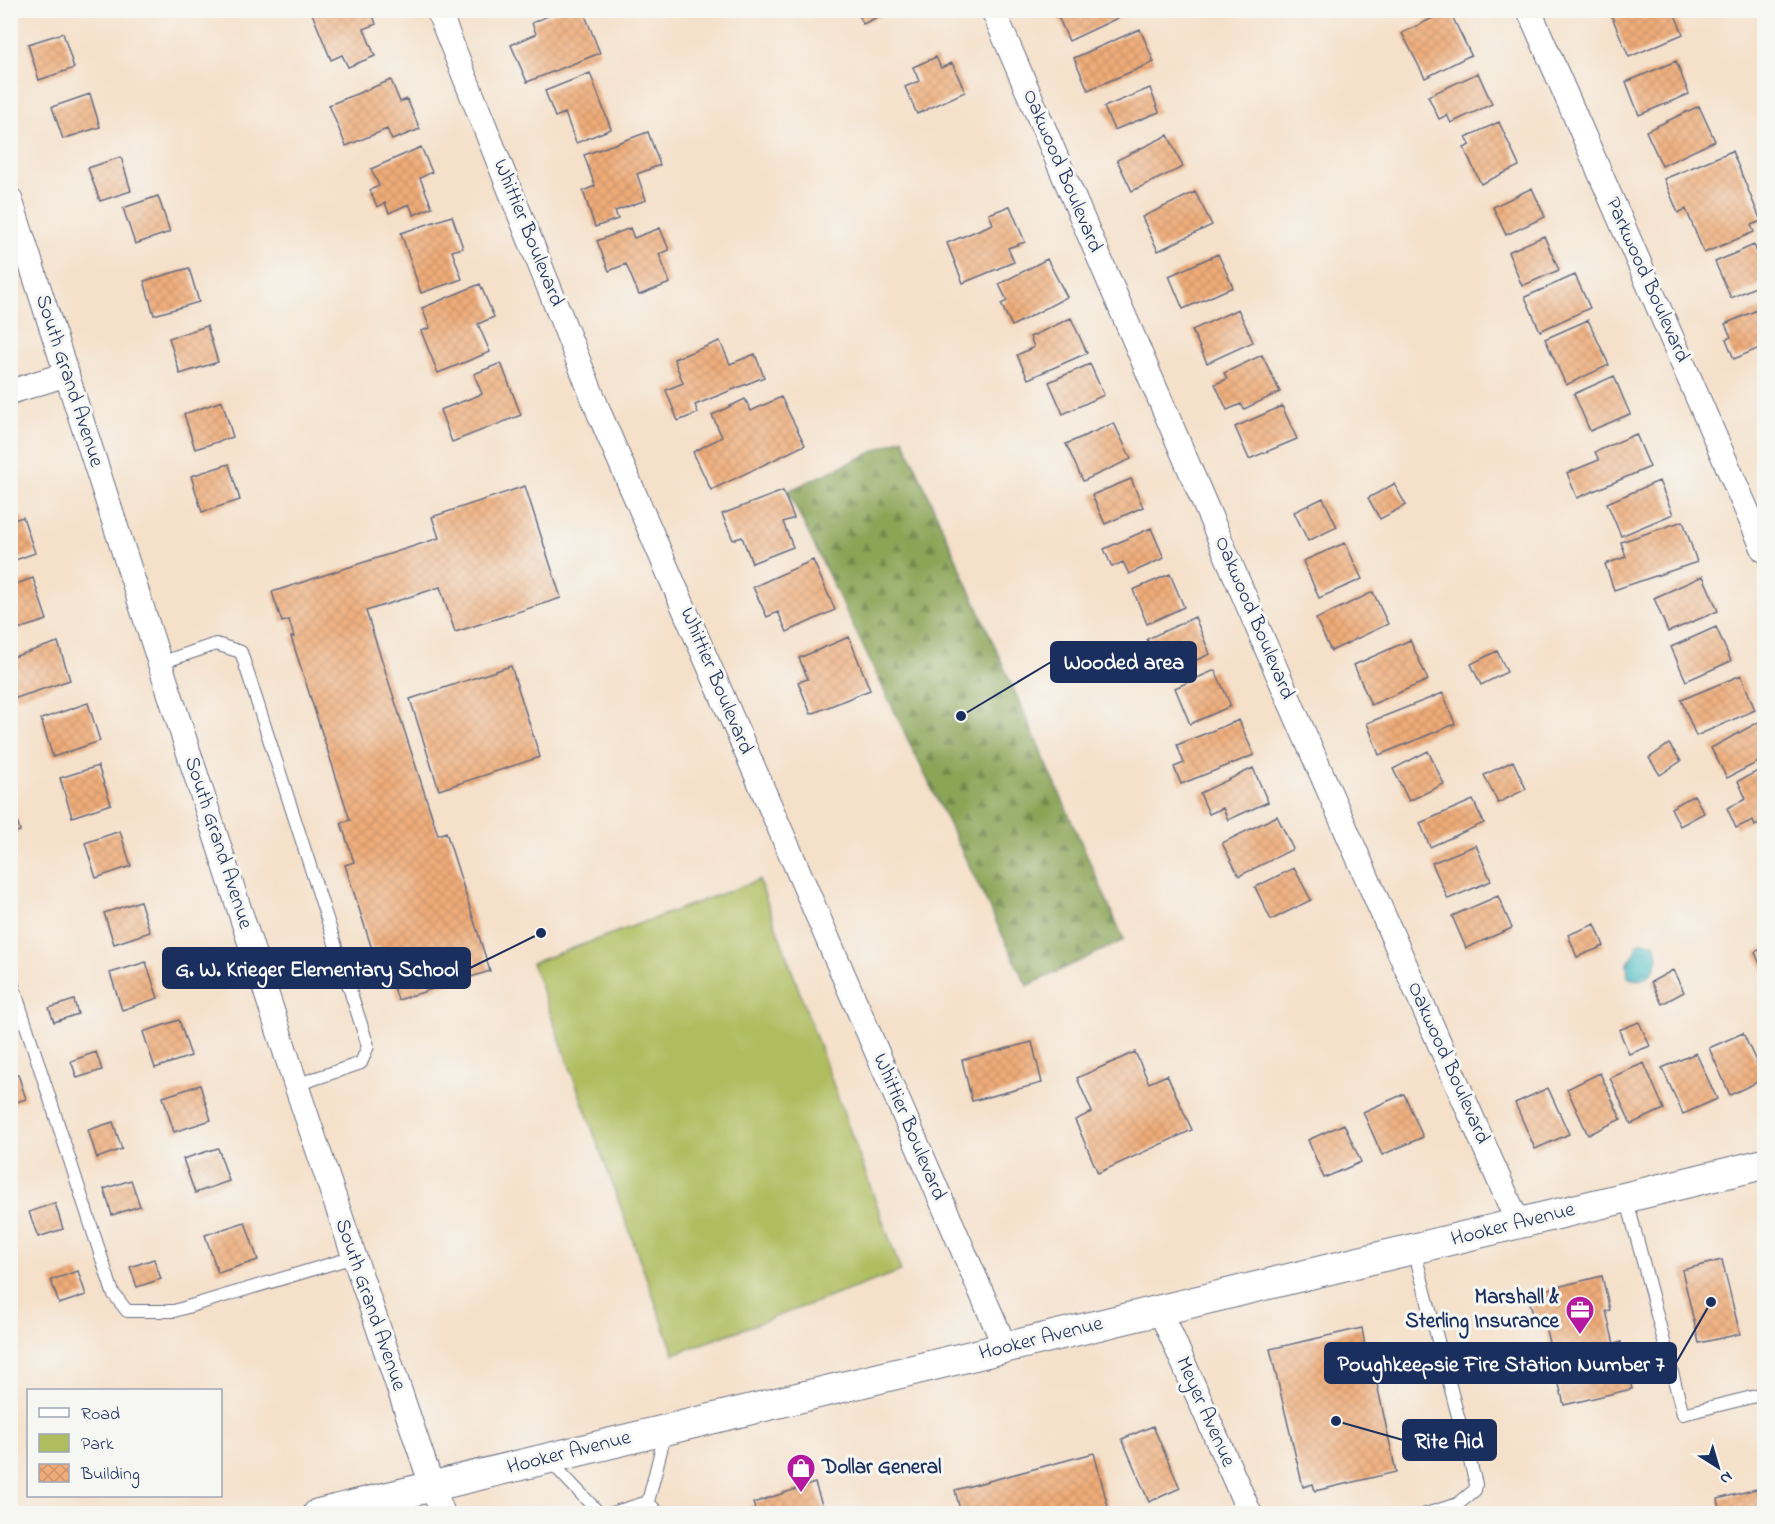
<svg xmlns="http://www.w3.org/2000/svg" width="1775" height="1524" viewBox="0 0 1775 1524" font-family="'Indie Flower',sans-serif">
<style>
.green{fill:#afbd5f;stroke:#65765e;stroke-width:1.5}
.forest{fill:url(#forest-firs);stroke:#536a5a;stroke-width:1.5}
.water{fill:url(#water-ripples);stroke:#347590;stroke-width:1.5}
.building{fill:url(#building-cross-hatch)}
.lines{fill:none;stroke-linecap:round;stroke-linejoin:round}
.service-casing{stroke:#676d83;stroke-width:14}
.minor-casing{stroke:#676d83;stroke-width:26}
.tertiary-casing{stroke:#676d83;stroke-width:32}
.service{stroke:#fff;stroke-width:12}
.minor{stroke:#fff;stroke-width:24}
.tertiary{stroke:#fff;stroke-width:30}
.labels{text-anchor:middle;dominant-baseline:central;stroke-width:6;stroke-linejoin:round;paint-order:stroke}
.street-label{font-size:21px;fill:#1b2f5e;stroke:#f6f6f2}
.poi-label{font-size:21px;font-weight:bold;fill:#1b2f5e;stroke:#f6f6f2;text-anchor:end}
.leader{fill:none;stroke:#1b2f5e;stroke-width:2}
.callout-dot{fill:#1b2f5e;stroke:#f6f6f2;stroke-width:2}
.callout{fill:#1b2f5e;stroke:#1b2f5e;stroke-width:2}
.callout-label{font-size:22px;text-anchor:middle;font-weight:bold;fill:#fff}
</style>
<defs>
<pattern id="forest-firs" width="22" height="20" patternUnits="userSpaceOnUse" patternTransform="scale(1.5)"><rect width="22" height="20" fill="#8ba456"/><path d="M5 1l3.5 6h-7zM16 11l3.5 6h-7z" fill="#71864a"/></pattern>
<pattern id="water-ripples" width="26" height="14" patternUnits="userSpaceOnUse" patternTransform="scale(1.5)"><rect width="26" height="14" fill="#4cbbc2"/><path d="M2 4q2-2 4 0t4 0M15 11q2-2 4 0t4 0" fill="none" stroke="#3e98a1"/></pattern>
<pattern id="building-cross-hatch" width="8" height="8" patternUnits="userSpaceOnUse" patternTransform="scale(1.5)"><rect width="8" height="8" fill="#efac78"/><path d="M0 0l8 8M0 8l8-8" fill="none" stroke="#cc946a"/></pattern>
</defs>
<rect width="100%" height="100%" fill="#f6f6f2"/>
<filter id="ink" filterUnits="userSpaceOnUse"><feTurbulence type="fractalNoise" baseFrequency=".0167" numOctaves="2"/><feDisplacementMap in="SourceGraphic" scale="12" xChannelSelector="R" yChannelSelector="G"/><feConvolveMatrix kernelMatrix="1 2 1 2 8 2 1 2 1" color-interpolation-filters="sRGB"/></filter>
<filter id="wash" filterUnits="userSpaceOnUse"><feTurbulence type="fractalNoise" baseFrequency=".008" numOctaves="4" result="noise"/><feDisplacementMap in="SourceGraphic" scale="24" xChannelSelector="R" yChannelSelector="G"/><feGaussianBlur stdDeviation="1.35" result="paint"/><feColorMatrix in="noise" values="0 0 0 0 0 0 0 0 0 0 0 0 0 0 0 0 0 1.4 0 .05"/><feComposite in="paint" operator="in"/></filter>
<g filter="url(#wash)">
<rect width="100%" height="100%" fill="#f5e0c9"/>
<path class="green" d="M759 880 901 1271 674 1354 532 963Z"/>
<path class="forest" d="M903 438 1124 940 1027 986 788 491Z"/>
<path class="water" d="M1641 942 1654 943C1665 959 1650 988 1628 977L1627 964 1637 950 1636 946Z"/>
<g id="blocks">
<path class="building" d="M371 10 376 24 364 29 375 56 348 67 342 55 331 60 311 11Z
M561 10H583L600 53 527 82 511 45 536 34 532 23Z
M857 10H892L863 24Z
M1055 10H1125L1126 14 1069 41Z
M1449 10 1471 55 1425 78 1402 33Z
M1622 10H1673L1683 34 1629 57 1611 15Z
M1140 29 1154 62 1088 90 1074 58Z
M63 33 74 68 39 80 28 44Z
M936 57 941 68 952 63 965 92 917 114 905 87 919 81 913 67Z
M1676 61 1689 94 1639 115 1626 82Z
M590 73 611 129 576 143 565 113 555 117 545 91Z
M1478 73 1492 104 1451 123 1447 115 1439 119 1428 96Z
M391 80 400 102 407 99 420 129 392 140 387 129 346 146 329 105Z
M1150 88 1159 112 1114 130 1104 107Z
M90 94 100 127 63 139 52 107Z
M1699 106 1715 141 1662 166 1646 131Z
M1499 122 1519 166 1481 184 1464 148 1470 145 1466 137Z
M648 132 660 165 637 174 646 200 615 211 618 219 595 227 583 191 595 186 584 155Z
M1168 135 1183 167 1132 191 1117 160Z
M421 147 432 172 420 178 432 207 414 215 409 204 389 213 385 203 377 207 370 190 379 186 371 169Z
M1732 151 1761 221 1751 225 1754 232 1704 253 1686 209 1678 213 1664 179Z
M121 157 131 191 100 201 88 168Z
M1532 188 1545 217 1506 235 1493 207Z
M1195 192 1212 225 1158 251 1142 217Z
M158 196 170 232 135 244 123 208Z
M1010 206 1025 242 1008 248 1014 262 963 283 947 243 993 224 989 214Z
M452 216 463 248 452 251 462 279 421 293 401 233Z
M630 228 634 238 660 228 669 250 659 254 670 283 639 295 626 264 609 271 597 241Z
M1544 236 1559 270 1522 286 1508 252Z
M1754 245 1764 269V283L1731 298 1715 262Z
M1218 254 1233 287 1183 309 1169 276Z
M1047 259 1067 297 1012 326 1001 304 1007 301 999 284Z
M189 268 199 302 154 315 144 281Z
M1575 275 1590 308 1540 331 1525 297Z
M480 284 494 317 478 324 490 352 438 373 421 331 430 328 422 308Z
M1764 307V346L1734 359 1726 339 1731 337 1725 324Z
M1238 309 1253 342 1207 363 1192 330Z
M1071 318 1087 353 1028 379 1017 355 1034 347 1030 337Z
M1588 320 1609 365 1566 385 1545 339Z
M207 326 218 362 180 374 169 338Z
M720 341 730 364 755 354 764 377 695 405 698 413 678 421 666 390 683 383 674 359Z
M1262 355 1280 392 1244 409 1241 404 1227 410 1215 384 1227 379 1224 373Z
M501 363 521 415 452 442 440 410 482 394 474 374Z
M1090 364 1104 395 1063 414 1049 382Z
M1614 376 1630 414 1590 431 1574 394Z
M781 397 805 445 711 490 693 452 722 437 712 415 745 399 751 411Z
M222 401 233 437 195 449 184 414Z
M1282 406 1297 439 1249 459 1235 427Z
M1114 423 1131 459 1083 481 1066 444Z
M1636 434 1650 467 1577 498 1567 473 1599 460 1595 452Z
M229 464 240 500 202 512 191 476Z
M1131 479 1143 507 1105 524 1092 495Z
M1659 481 1673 514 1621 536 1607 503Z
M1394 484 1406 505 1380 519 1368 498Z
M525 486 561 598 455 632 440 587 366 611 438 835 446 832 490 971 398 1000 381 947 372 949 345 865 354 862 341 823 350 820 291 637H294L289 620 282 622 272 592 439 538 432 517Z
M783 491 794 518 783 522 793 547 752 563 742 537 733 540 722 514Z
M1323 498 1337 527 1308 541 1294 512Z
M23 517 35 553 10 562V521Z
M1683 521 1697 562 1614 590 1605 564 1626 557 1621 542Z
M1151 528 1164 558 1129 574 1123 562 1112 567 1104 549Z
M1345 543 1362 579 1319 598 1303 561Z
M813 560 835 610 787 632 778 612 767 617 753 587Z
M1170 574 1184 607 1147 624 1133 590Z
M1703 576 1718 611 1668 632 1654 598Z
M33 578 47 620 15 630 10 616V586Z
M1373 592 1388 624 1331 651 1316 619Z
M1195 617 1210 654 1163 675 1147 639Z
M1716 627 1731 661 1686 681 1671 647Z
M849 637 870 690 811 714 798 682 808 679 799 658Z
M1410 640 1428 680 1371 705 1354 665Z
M58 642 70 680 16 698 10 681V658Z
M1497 651 1507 672 1481 685 1471 664Z
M511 666 540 757 439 790 410 699Z
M1215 670 1231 706 1190 724 1175 688Z
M1741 675 1755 710 1696 736 1681 700Z
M1443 693 1455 724 1379 755 1367 723Z
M88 703 100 741 53 757 41 719Z
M1764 719V759L1727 778 1711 748Z
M1239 720 1254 755 1181 784 1174 767 1184 763 1177 745Z
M1669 744 1681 761 1660 775 1649 758Z
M1428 751 1444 784 1409 801 1393 769Z
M1513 761 1526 789 1498 803 1484 775Z
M98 766 111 804 72 817 60 778Z
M1253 768 1268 802 1228 820 1223 808 1209 814 1200 793Z
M1764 768V821L1755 826 1753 820 1736 828 1727 808 1746 799 1738 781Z
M1694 795 1704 813 1680 826 1671 808Z
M1473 800 1484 823 1430 847 1420 823Z
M13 809 20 831 10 834V810Z
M1277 816 1293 849 1239 876 1222 843Z
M120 831 131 866 96 878 85 843Z
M1476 845 1491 881 1448 899 1432 863Z
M1294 868 1311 900 1271 920 1255 887Z
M1498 896 1512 928 1466 948 1452 916Z
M140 901 150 932 114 944 104 913Z
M1595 924 1604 946 1577 957 1568 935Z
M1764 947V974L1755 952Z
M146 962 158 998 122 1010 110 973Z
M1673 970 1684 992 1662 1004 1651 982Z
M74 1000 78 1014 54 1022 49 1008Z
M179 1020 191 1056 155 1068 143 1032Z
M1639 1022 1650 1046 1629 1054 1619 1030Z
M1743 1033 1764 1079 1730 1095 1709 1048Z
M1032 1042 1042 1083 972 1101 962 1060Z
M96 1052 102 1070 77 1078 71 1061Z
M1135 1052 1149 1083 1167 1075 1192 1130 1098 1173 1075 1120 1092 1112 1077 1078Z
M1696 1053 1717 1099 1683 1114 1662 1068Z
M1644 1063 1664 1109 1631 1124 1610 1078Z
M1600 1073 1621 1119 1588 1135 1567 1089Z
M18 1074 26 1099 10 1104V1077Z
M200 1085 211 1120 174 1132 163 1097Z
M1548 1088 1569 1134 1535 1149 1515 1103Z
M1404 1094 1423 1137 1382 1155 1363 1112Z
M113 1122 122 1149 97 1158 88 1130Z
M1344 1124 1361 1162 1324 1178 1308 1140Z
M218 1148 229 1181 195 1193 183 1159Z
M131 1180 140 1206 112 1215 104 1189Z
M55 1203 63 1229 38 1237 29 1212Z
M245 1222 258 1260 218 1273 205 1235Z
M154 1259 161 1279 137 1287 130 1267Z
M1722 1260 1740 1334 1699 1343 1682 1270Z
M78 1271 86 1295 59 1304 51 1280Z
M1602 1276 1610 1310 1606 1311 1614 1344 1621 1342 1632 1389 1564 1405 1545 1326 1536 1328 1528 1294Z
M1362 1328 1368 1364 1374 1370 1396 1472 1315 1491 1313 1484 1303 1487 1270 1349Z
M1153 1426 1180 1488 1149 1502 1122 1439Z
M1094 1453 1110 1514H961L955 1490Z
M815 1483 825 1514H742L755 1509 753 1503Z
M1764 1487V1514H1721L1718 1499Z"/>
</g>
</g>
<g filter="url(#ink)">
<use href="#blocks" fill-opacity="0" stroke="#676d83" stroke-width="1.5"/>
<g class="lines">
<g class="service-casing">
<path id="service" d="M160 663 216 644 241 652 368 1046 361 1063 296 1085
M10 976 113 1293 127 1311H174L354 1257
M1626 1197 1683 1414 1764 1394
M1414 1250 1476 1484 1475 1490 1458 1504 1426 1514
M549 1460 600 1514
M648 1502 659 1514
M609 1514 648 1502 666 1430"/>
</g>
<g class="minor-casing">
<path id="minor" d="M438 10 600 415 1005 1347
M993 10 1263 640 1518 1223
M1529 10 1764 550
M10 199 296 1085 432 1486 443 1514
M10 392 67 374
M1160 1310 1250 1514"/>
</g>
<g class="tertiary-casing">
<path id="tertiary" d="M318 1514 1764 1164"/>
</g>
<use href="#service" class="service"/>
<use href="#minor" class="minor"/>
<use href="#tertiary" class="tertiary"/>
</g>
</g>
<defs>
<g id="office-pin" transform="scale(1.5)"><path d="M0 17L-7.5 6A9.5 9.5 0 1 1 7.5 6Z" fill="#b5179e" stroke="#f6f6f2"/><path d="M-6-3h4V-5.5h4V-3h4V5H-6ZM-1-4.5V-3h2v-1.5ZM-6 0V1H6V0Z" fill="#fff"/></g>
<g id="shop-pin" transform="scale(1.5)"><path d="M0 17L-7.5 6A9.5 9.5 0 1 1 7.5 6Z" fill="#b5179e" stroke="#f6f6f2"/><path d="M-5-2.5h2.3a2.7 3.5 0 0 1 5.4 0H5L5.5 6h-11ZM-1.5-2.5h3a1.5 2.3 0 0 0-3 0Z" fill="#fff"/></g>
</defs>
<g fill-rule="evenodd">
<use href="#office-pin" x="1580" y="1310"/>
<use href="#shop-pin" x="801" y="1468"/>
</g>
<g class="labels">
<g class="street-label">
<text transform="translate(1062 171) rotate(67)">Oakwood Boulevard</text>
<text transform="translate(528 233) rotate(68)">Whittier Boulevard</text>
<text transform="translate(1647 280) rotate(66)">Parkwood Boulevard</text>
<text transform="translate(69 381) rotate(72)">South Grand Avenue</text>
<text transform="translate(1254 618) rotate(67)">Oakwood Boulevard</text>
<text transform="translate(716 681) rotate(67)">Whittier Boulevard</text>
<text transform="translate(218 843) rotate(72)">South Grand Avenue</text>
<text transform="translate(1448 1063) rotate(66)">Oakwood Boulevard</text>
<text transform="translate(909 1127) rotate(67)">Whittier Boulevard</text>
<text transform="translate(1513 1225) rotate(-14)">Hooker Avenue</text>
<text transform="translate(370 1305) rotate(71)">South Grand Avenue</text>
<text transform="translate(1041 1339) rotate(-14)">Hooker Avenue</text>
<text transform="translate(1205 1412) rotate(66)">Meyer Avenue</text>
<text transform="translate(569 1453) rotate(-14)">Hooker Avenue</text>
</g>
<g class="poi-label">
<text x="1559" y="1298">Marshall &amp;<tspan x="1559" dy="24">Sterling Insurance</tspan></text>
<text x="822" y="1468" text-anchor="start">Dollar General</text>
</g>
</g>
<path class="leader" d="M961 716L1051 662M541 933L470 968M1711 1302L1676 1363M1336 1421L1403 1440"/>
<g class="callout-dot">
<circle cx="961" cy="716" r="6"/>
<circle cx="541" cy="933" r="6"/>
<circle cx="1711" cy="1302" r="6"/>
<circle cx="1336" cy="1421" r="6"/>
</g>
<g class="callout">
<rect x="1051" y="642" width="145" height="40" rx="6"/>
<rect x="163" y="948" width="307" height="40" rx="6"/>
<rect x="1325" y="1343" width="351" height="40" rx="6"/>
<rect x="1403" y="1420" width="93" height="40" rx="6"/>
</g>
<g class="callout-label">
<text x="1124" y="669">Wooded area</text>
<text x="317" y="976">G. W. Krieger Elementary School</text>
<text x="1501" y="1371">Poughkeepsie Fire Station Number 7</text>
<text x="1449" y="1448">Rite Aid</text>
</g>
<rect width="1775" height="1524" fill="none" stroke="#f6f6f2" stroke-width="36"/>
<rect x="27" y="1389" width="195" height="108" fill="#f6f6f2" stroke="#9ea6b7" stroke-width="1.5"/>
<rect x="39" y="1408" width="30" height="9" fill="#ffffff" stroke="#9ea6b7" stroke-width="1.5"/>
<text x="81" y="1419" font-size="18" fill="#1b2f5e">Road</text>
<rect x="39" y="1434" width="30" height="18" fill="#afbd5f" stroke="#9ea6b7" stroke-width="1.5"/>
<text x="81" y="1449" font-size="18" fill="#1b2f5e">Park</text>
<rect x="39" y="1464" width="30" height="18" fill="url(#building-cross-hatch)" stroke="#9ea6b7" stroke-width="1.5"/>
<text x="81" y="1479" font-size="18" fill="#1b2f5e">Building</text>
<g transform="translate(1718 1467) rotate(143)" stroke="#f6f6f2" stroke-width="4.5" paint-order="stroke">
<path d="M0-4.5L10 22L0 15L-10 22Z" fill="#1b2f5e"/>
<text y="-9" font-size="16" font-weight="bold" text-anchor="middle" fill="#1b2f5e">N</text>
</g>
</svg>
